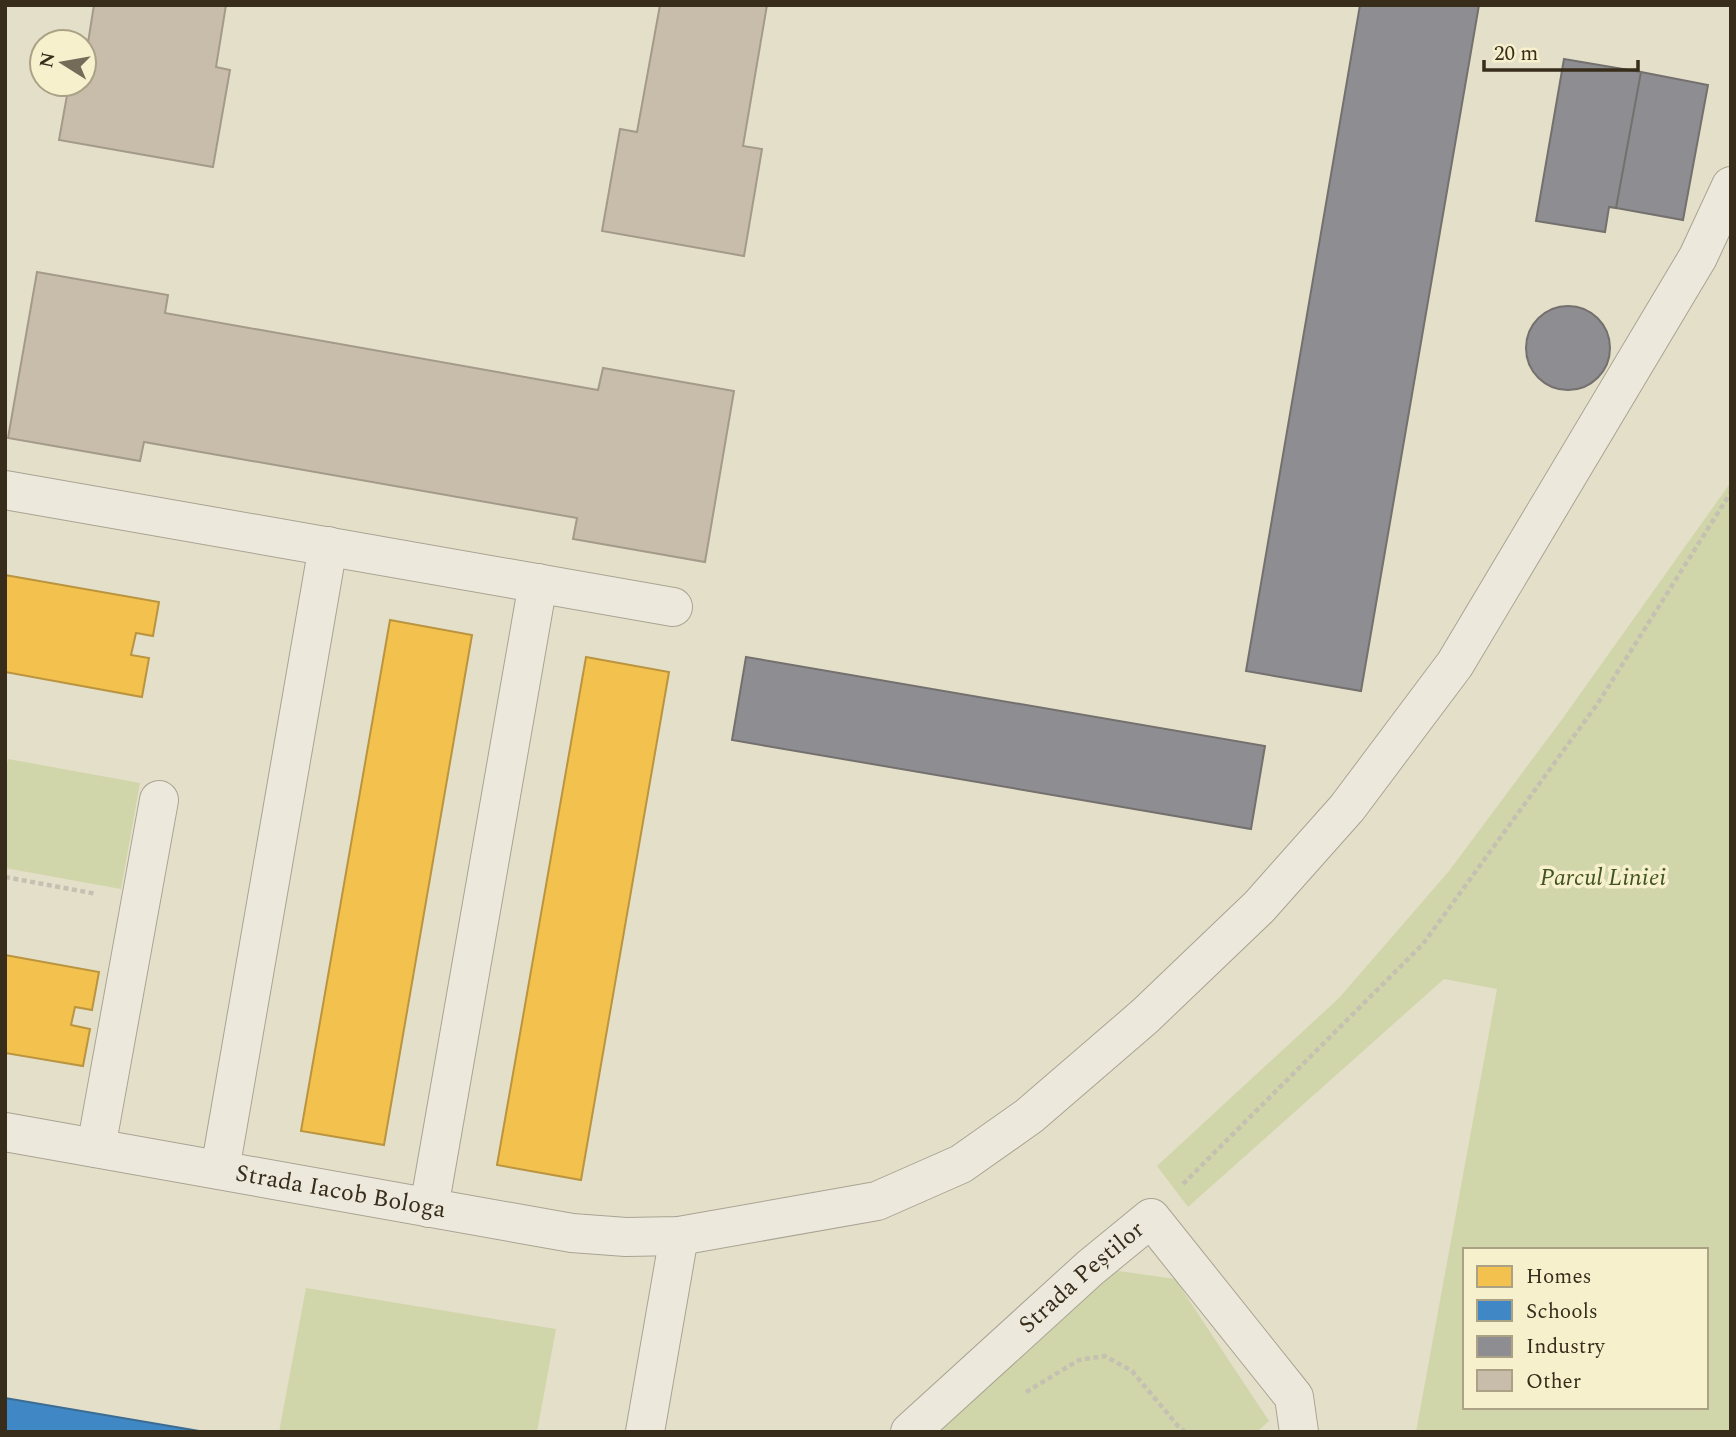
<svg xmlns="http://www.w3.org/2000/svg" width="1736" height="1437" viewBox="0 0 1736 1437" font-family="Spectral,serif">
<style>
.green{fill:#d1d6aa;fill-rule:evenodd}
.homes{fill:#f2c14e;stroke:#ba943f;stroke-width:2}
.schools{fill:#3f88c5;stroke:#3d6c92;stroke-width:2}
.industry{fill:#8d8d92;stroke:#74706e;stroke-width:2}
.building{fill:#c8bdaa;stroke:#a49a89;stroke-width:2}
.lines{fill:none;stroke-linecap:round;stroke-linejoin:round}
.minor-casing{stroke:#a9a393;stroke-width:40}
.path{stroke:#c4c0b2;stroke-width:4.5;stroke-dasharray:5 3.5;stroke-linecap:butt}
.minor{stroke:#ece9dc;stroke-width:38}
.labels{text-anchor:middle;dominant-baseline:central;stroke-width:7;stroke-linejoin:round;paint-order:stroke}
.park-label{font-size:24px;font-style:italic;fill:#425520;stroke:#f7f0cd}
.street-label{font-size:24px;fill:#382c1b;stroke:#f7f0cd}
</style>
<rect width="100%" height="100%" fill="#e4dfc9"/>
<path class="green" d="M1731 482V1432H1416L1497 989 1444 979 1188 1207 1157 1166 1339 998 1449 871 1563 718ZM1465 1250H1706V1407H1465Z
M8 759 140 783 121 889 5 868V773Z
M1105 1269 1175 1279 1269 1421 1257 1432H933Z
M306 1288 556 1329 537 1432H279Z"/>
<path class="homes" d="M5 575 159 602 153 636 136 633 131 655 149 658 142 697 5 672Z
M390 620 472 635 384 1145 301 1131Z
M586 657 669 672 581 1180 497 1165Z
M5 955 99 972 92 1010 75 1007 71 1025 90 1029 83 1066 5 1053Z"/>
<path class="schools" d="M5 1398 205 1432H5Z"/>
<path class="industry" d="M1360 5H1479L1361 691 1246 671Z
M1564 59 1641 72 1616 208 1609 207 1605 232 1536 221Z
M1641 72 1708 85 1683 220 1616 208Z
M1526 348a42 42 0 1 1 84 0a42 42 0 1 1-84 0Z
M746 657 1265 746 1251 829 732 740Z"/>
<path class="building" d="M94 5H226L216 67 230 70 213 167 59 140 69 84H84V49H87Z
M660 5H767L743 146 762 149 744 256 602 231 620 129 637 132Z
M37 272 168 295 165 313 598 390 603 368 734 391 705 562 573 539 577 518 144 442 140 461 8 438Z"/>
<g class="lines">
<g class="minor-casing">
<g id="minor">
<path d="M5 490 673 607"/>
<path id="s1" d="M5 1132 572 1233 626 1237 679 1236 877 1201 961 1164 1029 1116 1145 1016 1259 907 1347 808 1455 664 1698 257 1731 186"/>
<path d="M96 1148 159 800"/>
<path d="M220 1170 328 546"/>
<path d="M429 1208 538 583"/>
<path d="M645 1432 679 1236"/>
<path id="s2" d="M910 1432 1090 1268 1151 1218 1294 1397 1299 1432"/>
</g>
</g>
<path class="path" d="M5 877 97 894
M1183 1184 1423 944 1598 703 1731 492
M1026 1392 1079 1360 1105 1356 1132 1371 1178 1426 1185 1432"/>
<use href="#minor" class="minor"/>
</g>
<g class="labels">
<g class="park-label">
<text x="1603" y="878">Parcul Liniei</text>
</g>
<g class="street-label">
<text stroke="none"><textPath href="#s1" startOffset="341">Strada Iacob Bologa</textPath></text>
<text stroke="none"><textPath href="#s2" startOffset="231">Strada Peștilor</textPath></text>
</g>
</g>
<rect width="1736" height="1437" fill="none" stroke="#382c1b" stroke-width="14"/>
<rect x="1463" y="1248" width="245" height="161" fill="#f7f0cd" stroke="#aba286" stroke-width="2"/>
<rect x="1477" y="1266" width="35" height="21" fill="#f2c14e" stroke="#aba286" stroke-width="2"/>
<text x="1526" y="1283" font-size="21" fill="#382c1b">Homes</text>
<rect x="1477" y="1300" width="35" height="21" fill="#3f88c5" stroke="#aba286" stroke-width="2"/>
<text x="1526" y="1318" font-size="21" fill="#382c1b">Schools</text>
<rect x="1477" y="1336" width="35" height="21" fill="#8d8d92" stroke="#aba286" stroke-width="2"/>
<text x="1526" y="1353" font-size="21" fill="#382c1b">Industry</text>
<rect x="1477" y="1370" width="35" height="21" fill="#c8bdaa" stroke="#aba286" stroke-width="2"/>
<text x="1526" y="1388" font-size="21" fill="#382c1b">Other</text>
<g transform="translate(63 63) rotate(281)"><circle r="33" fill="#f7f0cd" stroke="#aba286" stroke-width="2"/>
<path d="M0-5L12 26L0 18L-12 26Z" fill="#746b58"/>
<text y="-10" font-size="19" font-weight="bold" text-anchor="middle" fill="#382c1b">N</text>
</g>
<path d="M1484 60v10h154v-10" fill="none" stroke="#382c1b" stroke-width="3.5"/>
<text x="1494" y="60" font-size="21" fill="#382c1b" stroke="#f7f0cd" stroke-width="5" paint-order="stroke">20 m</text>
</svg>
